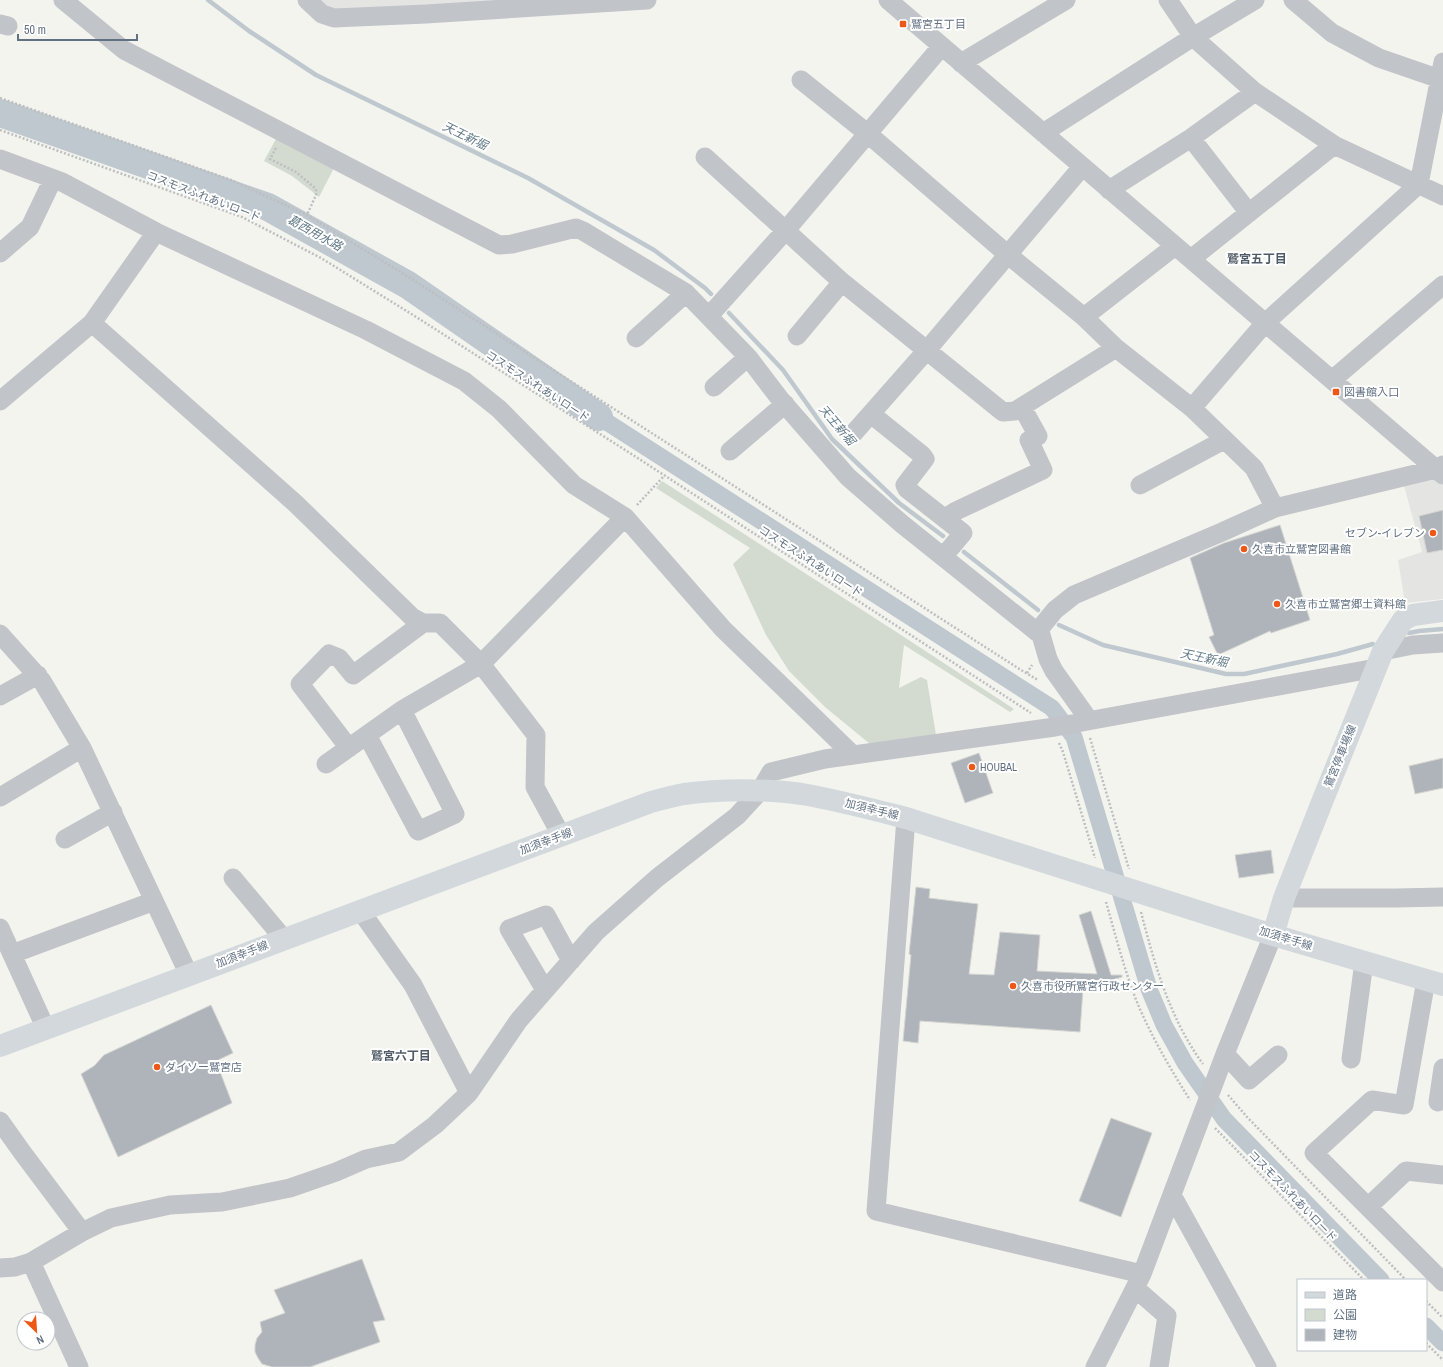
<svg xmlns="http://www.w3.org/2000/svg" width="1443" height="1367" viewBox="0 0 1443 1367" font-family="'Archivo Narrow','Noto Sans JP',sans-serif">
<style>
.built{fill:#e4e5e3}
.green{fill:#d3dbd0}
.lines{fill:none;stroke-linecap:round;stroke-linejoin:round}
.stream{stroke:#bec8ce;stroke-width:4.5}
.canal{stroke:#bec8ce;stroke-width:17}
.river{stroke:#bec8ce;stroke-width:28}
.building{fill:#aeb4ba;stroke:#d5d5d2}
.path{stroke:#bdbec0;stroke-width:2.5;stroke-dasharray:2 2;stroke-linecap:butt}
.minor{stroke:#c1c4c8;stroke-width:19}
.major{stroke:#d2d8dc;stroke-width:22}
.poi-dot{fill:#ed5816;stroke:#fff;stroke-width:1.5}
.labels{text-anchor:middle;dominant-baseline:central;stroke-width:4;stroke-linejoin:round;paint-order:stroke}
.poi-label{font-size:11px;fill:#617182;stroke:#fff;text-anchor:start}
.street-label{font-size:11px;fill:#617182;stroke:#fff}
.water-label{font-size:12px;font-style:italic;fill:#617a87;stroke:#fff}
.neighbourhood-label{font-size:12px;font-weight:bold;fill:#4f5b67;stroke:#fff}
</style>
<rect width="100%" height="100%" fill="#f4f4ef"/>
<path class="built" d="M319 0H542L330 10Z
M1434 475 1443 483V599L1405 603 1398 560 1422 552 1403 482Z"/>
<path class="green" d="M277 137 331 165 333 170 319 197 292 176 264 161Z
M662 481 898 633 1014 709 1010 712 904 645 899 688 921 677 927 680 936 735 870 744 825 707 789 671 766 635 733 564 750 548 656 488Z"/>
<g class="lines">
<path class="stream" d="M208 0 249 31 316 75 528 178 654 250 705 288 711 294
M729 313 783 370 832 439 899 503 943 536
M964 552 1038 610
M1059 625 1103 645 1226 674H1244L1337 654 1373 644
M1409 633 1419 631 1443 629"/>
<path class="canal" d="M599 417 1052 708 1074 737 1149 989 1164 1025 1185 1063 1224 1119 1381 1280
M1426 1326 1443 1343"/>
<path class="river" d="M0 113 268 207 408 285 599 417"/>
</g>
<path class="building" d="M1443 510V550L1427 553 1419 516Z
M1280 525 1310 620 1271 633 1270 631 1218 655 1209 637 1214 635 1190 558 1224 543Z
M979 753 993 793 965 803 951 763Z
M1443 758V788L1415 794 1409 766Z
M1271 850 1274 873 1239 878 1235 855Z
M916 887 930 889 929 898 978 904 969 974 994 975 1000 932 1040 935 1037 971 1097 974 1079 915 1091 911 1111 975H1122V977L1083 989 1080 1032 920 1021 918 1043 903 1041 911 955 909 954Z
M211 1005 233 1053 216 1061 232 1103 118 1157 81 1074 94 1066 104 1055Z
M1111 1118 1152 1133 1121 1217 1079 1201Z
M362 1259 385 1320 373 1322 380 1342 310 1367H272L262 1364 258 1358 255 1352V1345L257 1338 262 1332 260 1322 285 1313 274 1290Z"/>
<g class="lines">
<path class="path" d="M0 98 231 180 307 215 399 271 1021 670 1038 680
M0 130 242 217 321 258 413 315 633 455 1031 713
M276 148 270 159 296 172 316 189V195L307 215
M637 505 664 476
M1027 673 1032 665
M1090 738 1129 869
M1059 743 1063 752 1095 858
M1106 902C1116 937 1125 973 1139 1007 1153 1039 1171 1070 1190 1100
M1141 912C1155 966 1170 1019 1203 1064
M1228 1095 1247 1117 1406 1280
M1215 1128 1364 1280
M1426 1301 1443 1318
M1426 1343 1443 1360"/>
<path class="minor" d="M63 0 124 50 499 245 512 244 576 228 583 231 686 293 748 357 780 399 848 477 902 524 1037 632
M307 0 322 14 334 18 426 14 647 0
M888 0 1443 475
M1168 0 1193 37 1255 92 1334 145 1443 196
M1293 0 1332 33 1379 58 1440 79
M0 24 8 26
M961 63 1066 0
M801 80 867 133 1007 254 1084 317 1116 348 1192 408 1254 468 1275 508
M1043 133 1193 37 1255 0
M1191 138 1249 213
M705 157 842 282 1003 412 1015 411 1116 348
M0 159 62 182 156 232 366 330 464 381 499 409 574 485 625 517 723 629 853 755
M1109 190 1191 138 1255 92
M0 253 30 227 53 179
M1191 259 1334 145
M709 316 786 230 941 47
M1084 317 1175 246
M92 323 295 503 412 617 423 623H440L481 664 536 735 535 787 561 835
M797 336 842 282
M636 338 686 293
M1332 380 1443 285
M714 387 748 357
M0 401 92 323 156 232
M1192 408 1265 323 1419 184 1443 62
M871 414 922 455 925 459 905 485 907 489 963 533 943 557
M852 435 927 350 1082 167
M730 451 785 404
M1140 485 1224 440
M945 518 956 511 1043 470 1029 440 1038 436 1022 407
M0 634 42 681 82 748 189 975
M1383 651 1413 645 1443 643
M0 696 38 675
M1089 720 1054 671 1048 659 1041 635 1037 632 1055 610 1074 595 1222 532 1275 508 1436 469 1443 465
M367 735 418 831 455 814 402 710
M349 748 300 684 329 654 339 658 353 675 423 623
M326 764 402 710 481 664 625 517
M0 797 82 748
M906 818 876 1211 1142 1274
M65 839 113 812
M233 878 284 939
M1284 898H1396L1443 897
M360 910 413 985 469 1093
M0 928 46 1029
M12 954 154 901
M1426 980 1404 1105 1372 1100 1314 1153 1443 1282
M545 990 509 929 546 915 571 961
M1225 1054 1249 1080 1278 1055
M1351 1059 1364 962
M1438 1102 1443 1068
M0 1121 22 1152 82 1232
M1172 1195 1267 1367
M1368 1207 1406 1171 1443 1175
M31 1262 79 1367
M0 1268 15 1267 31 1262 82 1232 111 1218 170 1205 222 1202 290 1188 336 1172 366 1159 399 1152 435 1125 469 1093 519 1020 596 932 657 878 737 816 760 791 771 772 825 759 1055 727 1376 668
M1135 1288 1167 1316 1159 1367
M1095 1367 1142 1274 1225 1054 1273 935"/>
<path class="major" d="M1273 935 1284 898 1324 797 1383 651 1403 620 1413 615 1443 611
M0 1046 651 802C662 799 673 796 684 794 719 789 767 789 802 794 837 800 871 809 906 818L1273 935 1443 985"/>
</g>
<g class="poi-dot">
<rect x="899" y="20" width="8" height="8" rx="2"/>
<rect x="1332" y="388" width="8" height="8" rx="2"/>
<circle cx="1433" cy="533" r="4"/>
<circle cx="1244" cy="549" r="4"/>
<circle cx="1277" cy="604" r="4"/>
<circle cx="972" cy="767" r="4"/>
<circle cx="1013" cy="986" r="4"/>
<circle cx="157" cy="1067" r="4"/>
</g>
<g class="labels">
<g class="poi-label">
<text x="911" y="24">鷲宮五丁目</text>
<text x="1344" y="392">図書館入口</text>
<text x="1425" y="533" text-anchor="end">セブン-イレブン</text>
<text x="1252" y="549">久喜市立鷲宮図書館</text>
<text x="1285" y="604">久喜市立鷲宮郷土資料館</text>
<text x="980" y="767">HOUBAL</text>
<text x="1021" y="986">久喜市役所鷲宮行政センター</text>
<text x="165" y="1067">ダイソー鷲宮店</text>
</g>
<g class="street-label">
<text transform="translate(204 196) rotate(21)">コスモスふれあいロード</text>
<text transform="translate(538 386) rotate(33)">コスモスふれあいロード</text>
<text transform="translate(811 561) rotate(33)">コスモスふれあいロード</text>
<text transform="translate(1340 756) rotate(-68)">鷲宮停車場線</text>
<text transform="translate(872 809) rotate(14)">加須幸手線</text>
<text transform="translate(546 841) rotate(-20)">加須幸手線</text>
<text transform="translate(1286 938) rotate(17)">加須幸手線</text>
<text transform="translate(242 954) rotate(-21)">加須幸手線</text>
<text transform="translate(1293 1196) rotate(46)">コスモスふれあいロード</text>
</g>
<g class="water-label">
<text transform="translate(465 136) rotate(26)">天王新堀</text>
<text transform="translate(315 233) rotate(29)">葛西用水路</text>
<text transform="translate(837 425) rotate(50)">天王新堀</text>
<text transform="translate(1204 658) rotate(12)">天王新堀</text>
</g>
<g class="neighbourhood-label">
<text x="1257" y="259">鷲宮五丁目</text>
<text x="401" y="1056">鷲宮六丁目</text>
</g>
</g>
<rect x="1297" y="1279" width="130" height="72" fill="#ffffff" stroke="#c0c6cd"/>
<rect x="1305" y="1292" width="20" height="6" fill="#d2d8dc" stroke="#c0c6cd"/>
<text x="1333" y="1299" font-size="12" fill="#617182">道路</text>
<rect x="1305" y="1309" width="20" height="12" fill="#d3dbd0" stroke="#c0c6cd"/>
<text x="1333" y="1319" font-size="12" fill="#617182">公園</text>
<rect x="1305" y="1329" width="20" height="12" fill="#aeb4ba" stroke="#c0c6cd"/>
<text x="1333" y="1339" font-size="12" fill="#617182">建物</text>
<g transform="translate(36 1331) rotate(155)"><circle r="19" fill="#ffffff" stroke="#c0c6cd"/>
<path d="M0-3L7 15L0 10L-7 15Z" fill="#ed5816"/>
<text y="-6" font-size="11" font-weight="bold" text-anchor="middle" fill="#617182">N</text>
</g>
<path d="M18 34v6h119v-6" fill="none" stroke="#617182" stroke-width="2"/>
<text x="24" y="34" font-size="12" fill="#617182" stroke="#ffffff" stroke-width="3" paint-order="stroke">50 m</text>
</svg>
